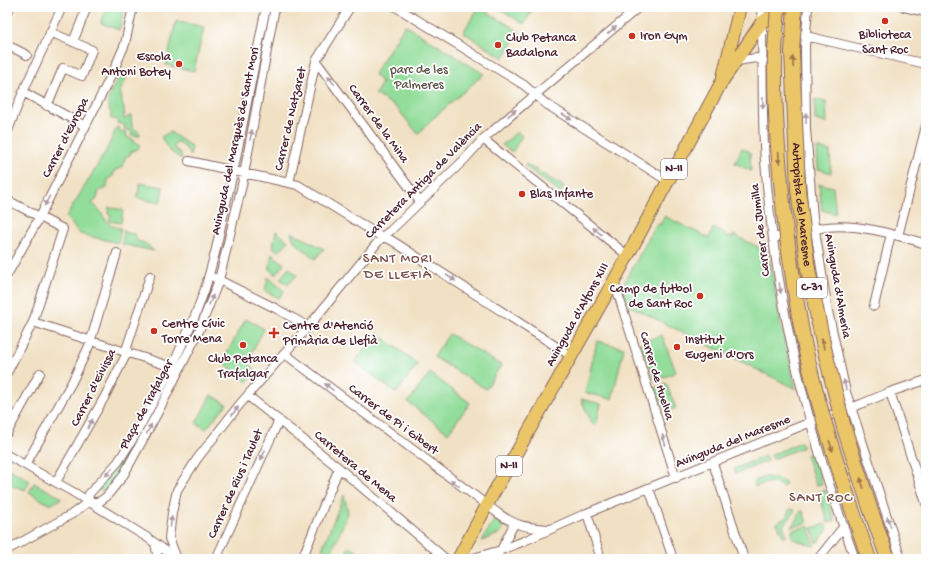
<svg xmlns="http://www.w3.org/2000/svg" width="933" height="566" viewBox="0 0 933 566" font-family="'Gochi Hand',sans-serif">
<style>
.green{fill:#92dd9a;stroke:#6e7e62}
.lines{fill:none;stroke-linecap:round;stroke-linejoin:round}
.minor-casing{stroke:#846361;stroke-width:10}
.primary-casing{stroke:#846361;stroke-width:14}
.minor{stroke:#fff;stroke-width:8}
.primary{stroke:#ebc669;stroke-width:12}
.motorway-bridge-casing{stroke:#846361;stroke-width:16;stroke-linecap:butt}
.motorway-bridge{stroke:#ebc669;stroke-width:14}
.oneway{fill:#ae9aa0}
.oneway2{fill:#9a724a}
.poi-dot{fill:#c8321e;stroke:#fff;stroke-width:1.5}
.labels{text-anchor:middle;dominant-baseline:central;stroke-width:3.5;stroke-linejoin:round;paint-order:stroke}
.shield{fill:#fff;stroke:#80626b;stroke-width:1}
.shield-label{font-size:12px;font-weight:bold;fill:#4a1f2b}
.poi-label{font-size:13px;fill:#4a1f2b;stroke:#fff;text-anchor:start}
.park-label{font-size:13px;fill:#60584c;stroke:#fff}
.street-label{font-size:13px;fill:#4a1f2b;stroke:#fff}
.neighbourhood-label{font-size:14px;letter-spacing:1px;fill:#7d524a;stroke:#fff}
</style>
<rect width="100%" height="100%" fill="#fff"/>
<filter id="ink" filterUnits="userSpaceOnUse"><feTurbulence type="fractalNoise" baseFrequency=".025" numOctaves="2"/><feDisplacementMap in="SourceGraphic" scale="8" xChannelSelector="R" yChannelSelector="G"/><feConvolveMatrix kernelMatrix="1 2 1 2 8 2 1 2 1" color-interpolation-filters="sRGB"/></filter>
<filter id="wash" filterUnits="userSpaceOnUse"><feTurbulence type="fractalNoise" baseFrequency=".012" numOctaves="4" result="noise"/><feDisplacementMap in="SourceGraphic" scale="16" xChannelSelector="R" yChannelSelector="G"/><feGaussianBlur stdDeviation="0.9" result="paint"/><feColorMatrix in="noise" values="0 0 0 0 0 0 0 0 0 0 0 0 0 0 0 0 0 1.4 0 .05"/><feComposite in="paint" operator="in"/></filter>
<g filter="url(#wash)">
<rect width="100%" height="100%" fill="#f1e1c4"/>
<path class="green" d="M107 7H112L124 12 119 30 101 23 102 17Z
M479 7 520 32 503 58 463 32Z
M505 7H522L531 12 524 24 503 11Z
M176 21 204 27 194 71 166 65Z
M405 25 484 74 431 120 418 134 396 107 375 94 382 83 374 74Z
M121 74 127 77 120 91 125 115H123L124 119 131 115 132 127 140 133 139 136 131 135 132 131 124 129 125 125 117 123 118 120 110 118 111 113C102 100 115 86 121 74Z
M815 99 826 102 827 123 815 120Z
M117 127 120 128 119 132 127 133 126 137 133 139V142L140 144 138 149 131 152 130 155 125 157 123 167 115 170 113 176 108 179 107 188 99 191 97 199 92 203C95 206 99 209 101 212 107 222 109 227 121 228L118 243 80 234 66 217 106 151Z
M170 132 192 147 190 156 186 148 177 141 173 147 180 153 182 157 181 159 169 150 161 137Z
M517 132 522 136 512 152 502 145Z
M742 148 750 152 751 171 735 163Z
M817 148 830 151 831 173 818 169Z
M526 164 564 187 560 193 525 166Z
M140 183 163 187 160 203 137 198Z
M819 184 833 187 836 214 822 210Z
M109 207 123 210 121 223 109 221 111 215 108 214Z
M664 216 709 238 713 228 732 238 734 235 768 252 781 325 796 389 628 305 622 287 657 223 660 225Z
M124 230 126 233 135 234 137 241 145 243 154 251 122 244Z
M276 231 288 241 279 252 273 247Z
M291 232 324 249 315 259 294 241Z
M272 254 284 264 275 275 269 269Z
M289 268 297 275 288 285 280 279Z
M268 277 284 291 279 298 265 291Z
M246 319 264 329 247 362 256 370 247 382 222 361Z
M377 333 418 364 396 393 355 362Z
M449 334 501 365 486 389 434 357Z
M662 335 676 372 655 381 640 343Z
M597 341 624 348 612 399 585 393Z
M430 373 470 403 448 433 408 402Z
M666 383 676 408 666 412 655 388Z
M211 395 227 404 206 429 196 423Z
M581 399 601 404 596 425 592 424Z
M152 410 155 411 127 463 118 476 104 492 98 489Z
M801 442 803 447 773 459 771 455Z
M812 453 822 484 816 485 806 455Z
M765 456 767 461 736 474 734 469Z
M7 468 30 481 25 490 17 487 7 486Z
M766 477 775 478 786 483 783 487C772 480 765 483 755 487V481Z
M34 483 62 498 50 505 29 492Z
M825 490 835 521 828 523 818 492Z
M344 495 348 513 331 553 322 549Z
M790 509 795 510 790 518 783 525 787 535 783 536 777 523 785 518Z
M801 511H803L807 523 791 527 798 517Z
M494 520 503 523 502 531 498 534 482 541Z
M825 524 828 530 817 543 812 528Z
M808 526 815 545 814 546 793 539 792 530Z
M349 547 369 558V559H343Z"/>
</g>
<g filter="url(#ink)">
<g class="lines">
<g class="minor-casing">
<path id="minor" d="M396 7 524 85 546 104 668 181
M761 7C764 58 761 110 765 161 772 256 789 350 816 441 827 481 841 520 855 559
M808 7 805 46 806 129 813 218 828 311 846 392 901 559
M904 7 926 12
M7 13 10 7
M774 25 806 36 926 64
M73 42 87 7
M7 45 27 55
M316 61 420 202
M737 61 756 58 763 61
M23 92 85 126
M47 106 63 68 82 76 92 50 50 32
M7 133 23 92 62 7
M483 139 627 255
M189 161 298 185 382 237 391 240 571 356
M289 183 316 61 350 7
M7 200 63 229 33 322 7 373
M898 236 926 126
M773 238C791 234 809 230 827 227 858 223 896 235 926 244
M7 275 38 220 113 72 125 44 133 7
M215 278 275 308 300 322 308 328
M614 281 676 478
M874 306 891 234
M33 322 172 367
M285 354 499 514C518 527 526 527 549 529
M890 392 926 503
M248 396 339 468 446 559
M7 433 40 373
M7 455 73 492 148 538 177 559
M713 463 744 559
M26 464 72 382 89 346 117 253
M56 482 104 398 127 353V347L150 276
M649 488 673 559
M88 502H99L106 497 123 476 159 410 199 331 219 280 242 185 275 7
M88 502 89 494 118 462 134 437 172 367 195 316 205 289 215 253 235 163 266 7
M587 513 601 559
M155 543 158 559
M7 550 72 514 88 502
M177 559 169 538 172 513 177 490 197 459 240 404 313 321 382 237 390 231 465 159 483 139 639 7
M216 559 279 420
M302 559 339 468
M470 559 501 550 524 541 587 513 811 422 861 404 890 392 926 380
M494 559 501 550 514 524
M818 559 844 526"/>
</g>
<g class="primary-casing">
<path id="primary" d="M723 77 740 7
M458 559 493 494 614 281 721 83 762 22 783 8"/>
</g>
<use href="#minor" class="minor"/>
<use href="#primary" class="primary"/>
<g class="motorway-bridge-casing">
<g id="motorway-bridge">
<path d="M778 7C777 24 775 41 775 58 774 113 779 168 785 222 791 267 797 312 807 356 823 425 846 492 869 559"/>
<path id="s1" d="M795 7 792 52 798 189 808 269 824 348 844 428 870 508 888 559"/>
</g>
</g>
<use href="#motorway-bridge" class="motorway-bridge"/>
</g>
<defs><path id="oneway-solid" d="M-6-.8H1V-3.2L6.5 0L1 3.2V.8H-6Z"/></defs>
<g class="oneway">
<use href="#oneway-solid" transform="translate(612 30) rotate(-40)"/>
<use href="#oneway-solid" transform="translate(331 80) rotate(-126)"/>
<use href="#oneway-solid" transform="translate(763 103) rotate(89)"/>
<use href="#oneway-solid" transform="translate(512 113) rotate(-40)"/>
<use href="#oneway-solid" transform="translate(567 117) rotate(33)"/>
<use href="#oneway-solid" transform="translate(806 118) rotate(-91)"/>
<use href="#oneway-solid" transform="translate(251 135) rotate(-79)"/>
<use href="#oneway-solid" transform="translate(47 201) rotate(117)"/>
<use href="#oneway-solid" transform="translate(597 231) rotate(-141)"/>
<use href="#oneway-solid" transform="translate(451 278) rotate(33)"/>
<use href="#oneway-solid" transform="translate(780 288) rotate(81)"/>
<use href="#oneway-solid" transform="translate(211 300) rotate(-68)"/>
<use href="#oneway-solid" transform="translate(845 385) rotate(-103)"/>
<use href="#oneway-solid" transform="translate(329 387) rotate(-143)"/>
<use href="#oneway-solid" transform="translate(235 411) rotate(-52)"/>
<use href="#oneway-solid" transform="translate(90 424) rotate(-61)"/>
<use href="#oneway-solid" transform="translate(149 429) rotate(-62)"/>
<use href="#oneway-solid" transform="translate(664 440) rotate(-107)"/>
<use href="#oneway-solid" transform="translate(263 455) rotate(114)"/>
<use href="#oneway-solid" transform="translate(109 472) rotate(132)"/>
<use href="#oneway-solid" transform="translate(455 483) rotate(-143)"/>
<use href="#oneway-solid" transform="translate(171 522) rotate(-82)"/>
<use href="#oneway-solid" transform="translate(889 522) rotate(-108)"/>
</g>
<g class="oneway2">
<use href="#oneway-solid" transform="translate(793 62) rotate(-93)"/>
<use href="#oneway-solid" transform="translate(779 158) rotate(87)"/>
<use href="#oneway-solid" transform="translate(823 344) rotate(-102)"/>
<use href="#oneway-solid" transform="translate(831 446) rotate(72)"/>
<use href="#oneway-solid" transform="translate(862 483) rotate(-108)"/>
</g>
</g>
<g class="poi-dot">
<circle cx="885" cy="21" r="4"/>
<circle cx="632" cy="36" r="4"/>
<circle cx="498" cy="45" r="4"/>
<circle cx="179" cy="64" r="4"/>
<circle cx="522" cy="194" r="4"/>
<circle cx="700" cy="296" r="4"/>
<circle cx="154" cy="331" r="4"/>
<path d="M272 327h4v4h4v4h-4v4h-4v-4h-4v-4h4z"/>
<circle cx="243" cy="345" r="4"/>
<circle cx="677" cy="347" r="4"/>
</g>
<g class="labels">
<g class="shield">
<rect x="661" y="159" width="26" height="20" rx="3"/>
<rect x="797" y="278" width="30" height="20" rx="3"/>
<rect x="496" y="456" width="26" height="20" rx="3"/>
</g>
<g class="shield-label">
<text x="674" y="169">N-II</text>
<text x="812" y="288">C-31</text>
<text x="509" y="466">N-II</text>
</g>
<g class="poi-label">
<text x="885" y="35" text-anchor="middle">Biblioteca<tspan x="885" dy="15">Sant Roc</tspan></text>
<text x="640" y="36">Iron Gym</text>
<text x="506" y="38">Club Petanca<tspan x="506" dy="15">Badalona</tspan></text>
<text x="171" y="57" text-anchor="end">Escola<tspan x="171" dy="15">Antoni Botey</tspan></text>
<text x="530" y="194">Blas Infante</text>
<text x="692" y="289" text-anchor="end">Camp de futbol<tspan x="692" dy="15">de Sant Roc</tspan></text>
<text x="162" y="324">Centre Cívic<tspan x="162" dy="15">Torre Mena</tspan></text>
<text x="283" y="326">Centre d'Atenció<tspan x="283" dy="15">Primària de Llefià</tspan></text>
<text x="685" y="340">Institut<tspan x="685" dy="15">Eugeni d'Ors</tspan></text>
<text x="243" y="359" text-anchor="middle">Club Petanca<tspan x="243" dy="15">Trafalgar</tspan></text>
</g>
<g class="park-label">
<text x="419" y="70">parc de les<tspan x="419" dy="15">Palmeres</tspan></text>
</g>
<g class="street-label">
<text transform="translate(291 119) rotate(-77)">Carrer de Natzaret</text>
<text transform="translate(378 124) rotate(54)">Carrer de la Mina</text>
<text transform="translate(66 138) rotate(-63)">Carrer d'Europa</text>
<text transform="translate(236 141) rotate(-78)">Avinguda del Marquès de Sant Mori</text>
<text transform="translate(424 181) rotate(-45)">Carretera Antiga de València</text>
<text stroke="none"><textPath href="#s1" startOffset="198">Autopista del Maresme</textPath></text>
<text transform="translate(761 230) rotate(-97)">Carrer de Jumilla</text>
<text transform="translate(837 286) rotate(80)">Avinguda d'Almeria</text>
<text transform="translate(578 315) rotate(-61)">Avinguda d'Alfons XIII</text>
<text transform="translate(656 376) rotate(73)">Carrer de Huelva</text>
<text transform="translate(94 388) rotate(-63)">Carrer d'Eivissa</text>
<text transform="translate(147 405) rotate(-62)">Plaça de Trafalgar</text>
<text transform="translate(393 420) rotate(37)">Carrer de Pi i Gibert</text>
<text transform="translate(733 442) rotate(-22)">Avinguda del Maresme</text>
<text transform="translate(355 467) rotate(40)">Carretera de Mena</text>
<text transform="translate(236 484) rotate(-66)">Carrer de Rius i Taulet</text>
</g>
<g class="neighbourhood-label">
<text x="398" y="259">SANT MORI<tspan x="398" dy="16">DE LLEFIÀ</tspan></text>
<text x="821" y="498">SANT ROC</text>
</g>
</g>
<rect width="933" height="566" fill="none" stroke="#fff" stroke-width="24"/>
</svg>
